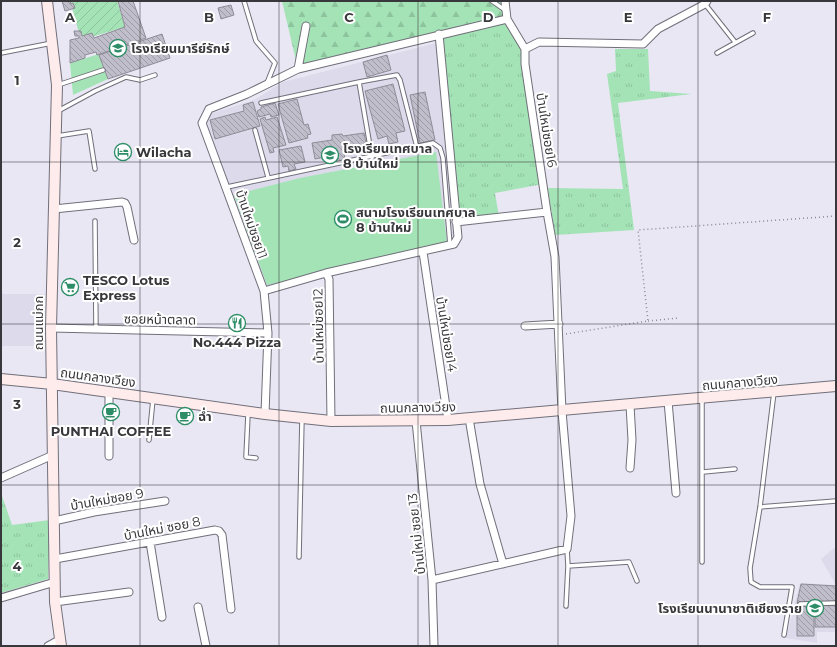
<svg xmlns="http://www.w3.org/2000/svg" width="837" height="647" viewBox="0 0 837 647" font-family="Montserrat,'Noto Sans Thai',sans-serif">
<style>
.built{fill:#dddaec}
.grass{fill:url(#grass-tufts)}
.forest{fill:url(#forest-firs)}
.garden{fill:url(#garden-furrows)}
.pitch{fill:#a3e3b6}
.building{fill:url(#building-back-hatch);stroke:#8e8c97}
.lines{fill:none;stroke-linecap:round;stroke-linejoin:round}
.lane-casing{stroke:#716f7a;stroke-width:5.5}
.street-casing{stroke:#716f7a;stroke-width:9}
.secondary-casing{stroke:#716f7a;stroke-width:12}
.path{stroke:#8a8991;stroke-width:1.5;stroke-dasharray:1 3;stroke-linecap:butt}
.lane{stroke:#fff;stroke-width:3.5}
.street{stroke:#fff;stroke-width:7}
.secondary{stroke:#fdeceb;stroke-width:10}
.grid{fill:none;stroke:#38383c;stroke-width:1;stroke-opacity:0.55}
.labels{text-anchor:middle;dominant-baseline:central;stroke-width:4;stroke-linejoin:round;paint-order:stroke}
.poi-label{font-size:13px;font-weight:bold;fill:#38383c;stroke:#fff;text-anchor:start}
.street-label{font-size:13px;fill:#38383c;stroke:#fff}
.grid-label{font-size:13px;text-anchor:middle;font-weight:bold;fill:#38383c;stroke:#fff;stroke-width:4;stroke-linejoin:round;paint-order:stroke}
</style>
<defs>
<pattern id="grass-tufts" width="24" height="20" patternUnits="userSpaceOnUse"><rect width="24" height="20" fill="#a3e3b6"/><path d="M3 7l-1-3M5 7V3M7 7l1-3M15 17l-1-3M17 17v-4M19 17l1-3" fill="none" stroke="#8dc49d"/></pattern>
<pattern id="forest-firs" width="22" height="20" patternUnits="userSpaceOnUse"><rect width="22" height="20" fill="#a3e3b6"/><path d="M5 1l3.5 6h-7zM16 11l3.5 6h-7z" fill="#8dc49d"/></pattern>
<pattern id="garden-furrows" width="10" height="10" patternUnits="userSpaceOnUse"><rect width="10" height="10" fill="#a3e3b6"/><path d="M-1 1l2-2M0 10L10 0M9 11l2-2" fill="none" stroke="#8dc49d"/></pattern>
<pattern id="building-back-hatch" width="6" height="6" patternUnits="userSpaceOnUse"><rect width="6" height="6" fill="#c0beca"/><path d="M-1 5l2 2M0 0l6 6M5-1l2 2" fill="none" stroke="#9d9ba5"/></pattern>
</defs>
<rect width="100%" height="100%" fill="#e9e7f3"/>
<path class="built" d="M436 43 454 244 264 291 202 123 210 114 254 100 283 82Z
M1 294H45V346H1Z
M834 548H836V632H817V643L786 638 800 583 836 585 821 559Z"/>
<path class="grass" d="M507 19 525 49 543 184 495 193 499 217 456 222 439 34Z
M615 49H648L650 91 691 94 618 103 634 230 555 235 548 188 623 189 607 74 616 71Z
M1 493 12 525 50 520 48 579 1 593Z"/>
<path class="forest" d="M282 1H503L507 19 298 69Z"/>
<path class="garden" d="M70 1H117L125 27 81 40Z"/>
<path class="pitch" d="M99 54 108 79 73 95 70 63Z
M436 152 447 243 267 285 234 195 300 178Z"/>
<path class="building" d="M62 1H70L71 4 73 3 75 8 65 11Z
M118 1H133L146 38 97 55 96 52 85 55V58L70 63V40L79 38V36H75L74 31H81L82 36 92 33 94 38 125 27Z
M231 5 234 15 221 19 218 8Z
M162 34 170 58 108 79 99 55Z
M387 55 391 70 367 77 363 62Z
M393 84 405 131 396 133 398 142 389 144 387 136 378 139 365 91Z
M425 92 435 140 420 143 410 95Z
M297 99 304 125 308 124 311 134 307 135 308 138 289 143 278 104Z
M253 102 260 126 215 139 210 120 244 111 243 105Z
M275 103 279 115 271 117 270 114 259 117 257 111 261 109V107Z
M265 117 266 120 277 117 286 145 273 148 274 152 270 153 260 119Z
M364 133 367 148 344 152 345 161 335 163 334 155 315 159 312 143 332 140V135L342 134 343 136Z
M301 146 305 162 294 164 296 169 289 171 288 166 283 167 279 150Z
M801 584 836 586V602L797 603Z
M797 605H814V636H797Z
M836 605V627H815V606Z"/>
<g class="lines">
<g class="lane-casing">
<path id="lane" d="M244 1 256 41 275 63 267 83
M492 1 505 10
M705 4 735 42
M1 53 52 43
M717 53 753 33
M58 85 103 70
M261 103 359 82
M58 111 95 91 126 77 140 80 155 75
M255 130 268 177
M57 136 89 131 95 169
M372 158 359 82 397 75 400 80 417 147
M227 187 433 143 440 148 443 158 450 245
M95 221 96 329
M774 392 760 507 750 568 751 582 760 587H792L784 635
M702 399V562
M248 414 246 457 256 458
M149 440 153 399
M703 472 735 469
M760 507 836 501
M299 557 302 418
M568 566 629 562 637 581
M800 604 836 603
M566 606 568 566 567 549"/>
</g>
<g class="street-casing">
<path id="street" d="M505 1 507 19 525 49
M298 69 306 26
M54 209 122 202 125 203 127 207 134 240
M456 222 547 212
M423 252 448 420
M326 273 454 244 458 237 439 34
M264 291 326 273 329 279 331 421
M525 326 559 324
M51 328 268 333
M109 392V456
M668 401 676 493
M265 414 268 333 264 291 202 123 209 109 247 94 298 69 507 19
M469 418 480 484 503 564
M416 421 432 580 434 646
M630 468 632 440 630 405
M1 478 53 455
M54 521 94 512 165 501
M150 542 162 617
M55 559 215 530 219 531 222 535 231 609
M432 580 567 549 571 516 562 411 555 257 547 212 525 64V49L539 42 643 44 658 29 705 4 707 1
M1 598 55 582
M55 602 129 592
M198 607 206 646
M48 646 59 640"/>
</g>
<g class="secondary-casing">
<path id="secondary" d="M47 1 57 85 51 328 55 602 61 646
M1 379 52 384 265 414 331 421 448 420 836 386"/>
</g>
<path class="path" d="M648 321 679 318
M566 334 648 321 638 230 836 216"/>
<use href="#lane" class="lane"/>
<use href="#street" class="street"/>
<use href="#secondary" class="secondary"/>
</g>
<path class="grid" d="M140 1V646M279 1V646M418 1V646M558 1V646M698 1V646M1 162H836M1 324H836M1 485H836"/>
<defs>
<g id="school-ring" transform="scale(0.9)"><circle r="9.5" fill="#fff" stroke="#2c8d67" stroke-width="1.5"/><path d="M0-5L7-2L0 1L-7-2ZM-4 1L0 2.5L4 1V4Q0 6-4 4Z" fill="#2c8d67"/></g>
<g id="hotel-ring" transform="scale(0.9)"><circle r="9.5" fill="#fff" stroke="#2c8d67" stroke-width="1.5"/><path d="M-6-4.5h1.5V1H6V5H4.5V3h-9V5H-6ZM-4 0a1.8 1.8 0 1 1 3.6 0ZM.5 0V-2.5h3Q6-2.5 6 0Z" fill="#2c8d67"/></g>
<g id="stadium-ring" transform="scale(0.9)"><circle r="9.5" fill="#fff" stroke="#2c8d67" stroke-width="1.5"/><path d="M0-5a6.5 5 0 1 0 0 10a6.5 5 0 1 0 0-10ZM-3.5-1.8h7v3.6h-7Z" fill="#2c8d67"/></g>
<g id="supermarket-ring" transform="scale(0.9)"><circle r="9.5" fill="#fff" stroke="#2c8d67" stroke-width="1.5"/><path d="M-6-5.5h2.5l.6 2H6L4.5 2H-2.5L-4.4-4H-6ZM-1.5 3.2a1.3 1.3 0 1 0 .1 0ZM3 3.2a1.3 1.3 0 1 0 .1 0Z" fill="#2c8d67"/></g>
<g id="restaurant-ring" transform="scale(0.9)"><circle r="9.5" fill="#fff" stroke="#2c8d67" stroke-width="1.5"/><path d="M-5-6h1v4h1v-4h1v4h1v-4h1v5L-1.5 .5V6h-2V.5L-5-1ZM5-6V6H3V1.5H1.5Q1.5-4 5-6Z" fill="#2c8d67"/></g>
<g id="cafe-ring" transform="scale(0.9)"><circle r="9.5" fill="#fff" stroke="#2c8d67" stroke-width="1.5"/><path d="M-5.5-4.5H6V0H3Q3 3.5 0 3.5H-2.5Q-5.5 3.5-5.5 0ZM3-3.2v2h1.7v-2ZM-6 4.5H4V6H-6Z" fill="#2c8d67"/></g>
</defs>
<g fill-rule="evenodd">
<use href="#school-ring" x="118" y="48"/>
<use href="#hotel-ring" x="123" y="152"/>
<use href="#school-ring" x="330" y="155"/>
<use href="#stadium-ring" x="343" y="219"/>
<use href="#supermarket-ring" x="70" y="287"/>
<use href="#restaurant-ring" x="237" y="323"/>
<use href="#cafe-ring" x="111" y="412"/>
<use href="#cafe-ring" x="185" y="416"/>
<use href="#school-ring" x="815" y="608"/>
</g>
<g class="labels">
<g class="poi-label">
<text x="131" y="48">โรงเรียนมารีย์รักษ์</text>
<text x="343" y="148">โรงเรียนเทศบาล<tspan x="343" dy="15">8 บ้านใหม่</tspan></text>
<text x="136" y="152">Wilacha</text>
<text x="356" y="212">สนามโรงเรียนเทศบาล<tspan x="356" dy="15">8 บ้านใหม่</tspan></text>
<text x="83" y="280">TESCO Lotus<tspan x="83" dy="15">Express</tspan></text>
<text x="237" y="342" text-anchor="middle">No.444 Pizza</text>
<text x="198" y="416">ฉ่ำ</text>
<text x="111" y="431" text-anchor="middle">PUNTHAI COFFEE</text>
<text x="802" y="608" text-anchor="end">โรงเรียนนานาชาติเชียงราย</text>
</g>
<g class="street-label">
<text transform="translate(547 130) rotate(81)">บ้านใหม่ซอย16</text>
<text transform="translate(252 224) rotate(71)">บ้านใหม่ซอย11</text>
<text transform="translate(160 319) rotate(1)">ซอยหน้าตลาด</text>
<text transform="translate(38 323) rotate(-90)">ถนนแม่กก</text>
<text transform="translate(318 326) rotate(-91)">บ้านใหม่ซอย12</text>
<text transform="translate(447 334) rotate(81)">บ้านใหม่ซอย14</text>
<text transform="translate(98 377) rotate(8)">ถนนกลางเวียง</text>
<text transform="translate(740 382) rotate(-5)">ถนนกลางเวียง</text>
<text transform="translate(418 407) rotate(-1)">ถนนกลางเวียง</text>
<text transform="translate(107 499) rotate(-10)">บ้านใหม่ซอย 9</text>
<text transform="translate(162 528) rotate(-11)">บ้านใหม่ ซอย 8</text>
<text transform="translate(416 534) rotate(-96)">บ้านใหม่ ซอย 13</text>
</g>
</g>
<g class="grid-label">
<text x="70" y="22">A</text>
<text x="209" y="22">B</text>
<text x="349" y="22">C</text>
<text x="488" y="22">D</text>
<text x="628" y="22">E</text>
<text x="767" y="22">F</text>
<text x="17" y="85">1</text>
<text x="17" y="247">2</text>
<text x="17" y="409">3</text>
<text x="17" y="571">4</text>
</g>
<rect width="837" height="647" fill="none" stroke="#38383c" stroke-width="4"/>
</svg>
